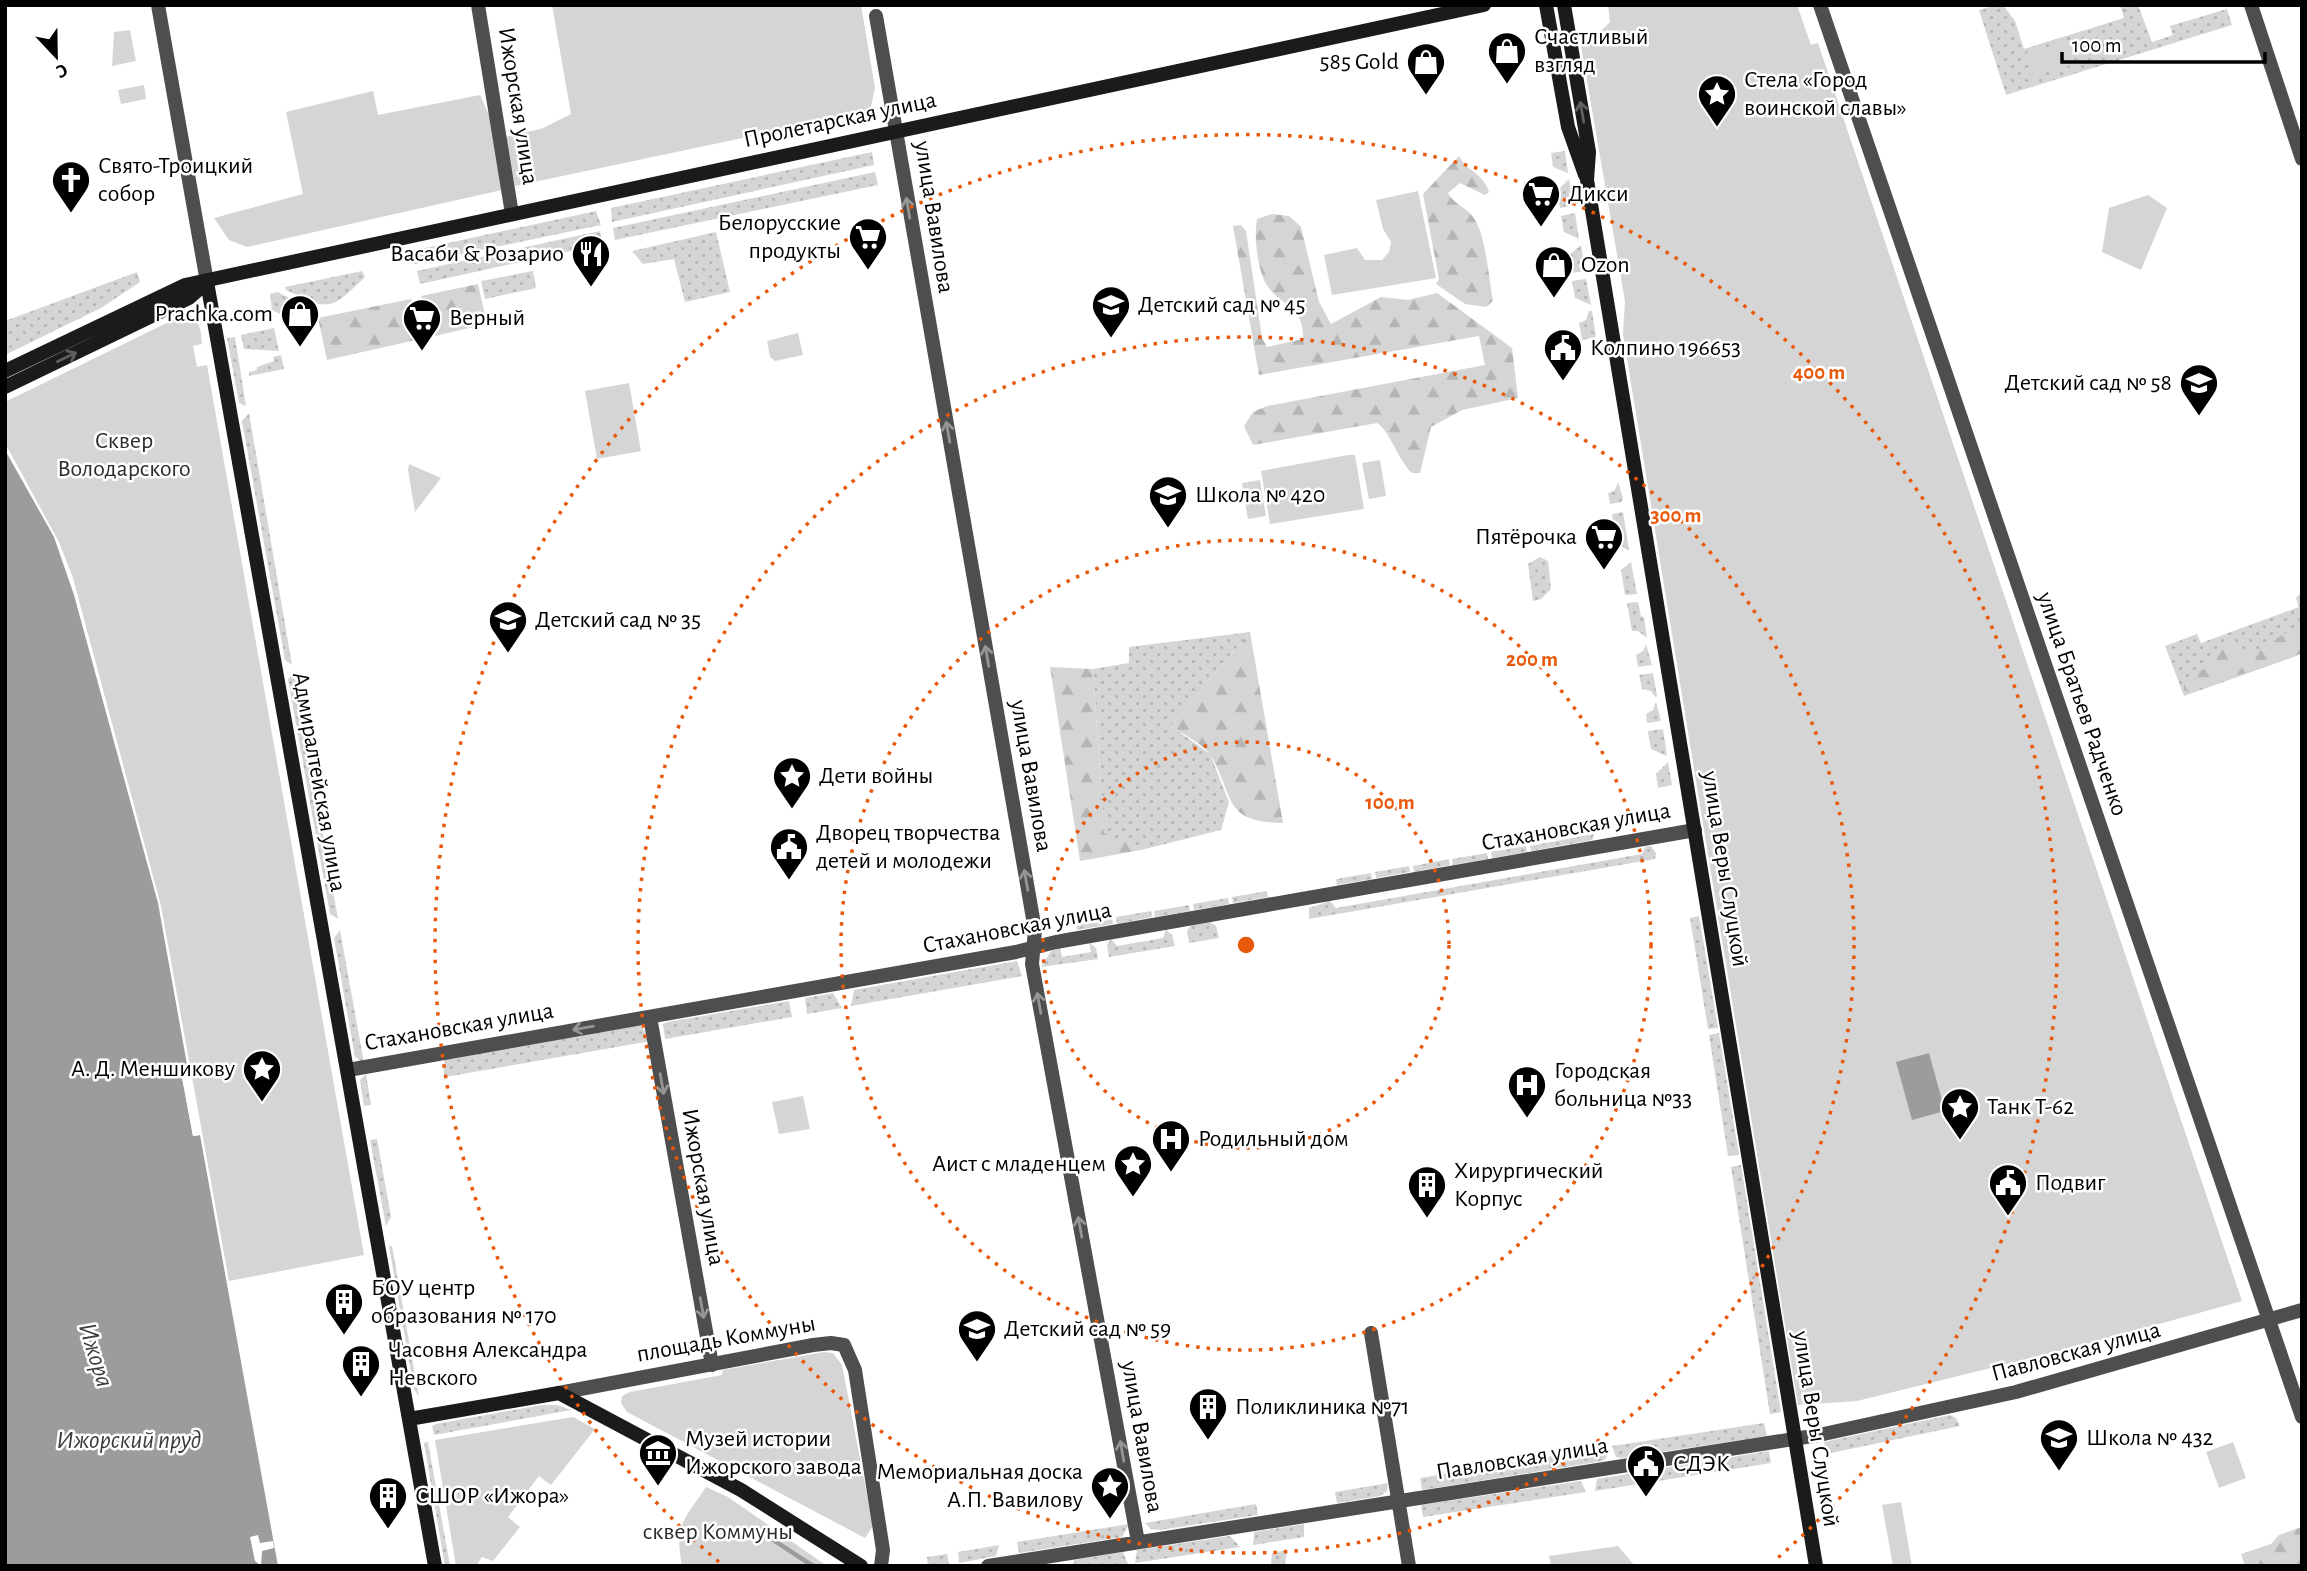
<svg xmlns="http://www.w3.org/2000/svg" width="2307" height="1571" viewBox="0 0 2307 1571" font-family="'Alegreya Sans',sans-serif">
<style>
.grass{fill:url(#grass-dots)}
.forest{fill:url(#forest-firs)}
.park{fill:#d5d5d5}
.water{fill:#9c9c9c}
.pier{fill:#fff}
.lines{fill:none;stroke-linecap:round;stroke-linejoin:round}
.stream{stroke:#9c9c9c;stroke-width:4.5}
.street{stroke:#4e4e4e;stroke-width:14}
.secondary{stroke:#1b1b1b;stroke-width:14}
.oneway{stroke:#5f5f5f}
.oneway2{stroke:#959595}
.ring{fill:none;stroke:#e8590c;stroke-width:3.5;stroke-dasharray:3.5 7}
.labels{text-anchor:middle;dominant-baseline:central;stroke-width:5;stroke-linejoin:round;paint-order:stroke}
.poi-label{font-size:24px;fill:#000;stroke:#fff;text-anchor:start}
.street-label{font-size:24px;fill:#000;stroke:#fff}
.park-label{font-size:24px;fill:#2c2c2c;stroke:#fff}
.water-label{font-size:26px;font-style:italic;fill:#3d3d3d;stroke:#fff}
.centre{fill:#e8590c;stroke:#fff;stroke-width:3.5}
.ring-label{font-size:21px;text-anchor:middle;font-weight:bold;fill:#e8590c;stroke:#fff;stroke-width:5;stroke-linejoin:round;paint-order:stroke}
</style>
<defs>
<pattern id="grass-dots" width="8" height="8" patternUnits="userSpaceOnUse" patternTransform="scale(1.75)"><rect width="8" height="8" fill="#d5d5d5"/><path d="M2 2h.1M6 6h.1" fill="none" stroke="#b5b5b5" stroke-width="1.8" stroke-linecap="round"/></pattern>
<pattern id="forest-firs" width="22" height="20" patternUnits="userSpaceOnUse" patternTransform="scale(1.75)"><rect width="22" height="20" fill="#d5d5d5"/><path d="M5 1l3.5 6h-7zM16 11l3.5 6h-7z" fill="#b5b5b5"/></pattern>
</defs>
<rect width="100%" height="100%" fill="#fff"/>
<path class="grass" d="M1996 5H2003L2015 21 2024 49 2124 18 2120 5H2138L2152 42 2173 35 2170 26 2227 9 2232 25 2006 95 1979 10Z
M1565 151 1568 173 1553 167 1551 153Z
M872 152 874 165 612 222 611 208Z
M875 172 878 185 615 240 613 228Z
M1569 179 1574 205 1560 208 1557 191Z
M596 211 601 225 414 264 411 251Z
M1575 213 1579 239 1564 232 1561 216Z
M600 231 603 244 420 284 417 271Z
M716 232 730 292 685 302 674 259 643 264 632 251Z
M1581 245 1585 271 1571 273 1568 256Z
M362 271 365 277C330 311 330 311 286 290L285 287Z
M533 271 536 288 485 299 481 281Z
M137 272 140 282 101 308 5 355V321Z
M1586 279 1591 305 1575 298 1572 281Z
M278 292 306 308 280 314 272 310 270 294Z
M1589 311H1592L1596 337 1582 340 1579 323 1586 320Z
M274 328 279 351 244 349 241 335Z
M235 337 246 406 239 403 227 338Z
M281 355 284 369 249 376V372L257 370V367L274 361 273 357Z
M249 413 292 665 285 660 242 421Z
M1618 482 1623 498 1621 502 1610 504 1608 493 1615 490Z
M1623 512 1629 550 1617 545 1612 514Z
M1540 557 1548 561 1551 589 1541 599 1533 601 1528 564Z
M1631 562 1637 594 1625 595 1621 570Z
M2302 592V654L2184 696 2165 646 2197 634 2201 643 2299 607 2296 598Z
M1638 602 1641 616 1644 617 1647 638 1638 631H1632L1627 603Z
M1250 632 1171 726 1210 754 1229 802 1221 830 1141 850 1104 834 1093 669 1129 663V647Z
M1646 644 1652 665 1638 667 1636 655 1643 651Z
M294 673 338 919 330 914 288 679Z
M1653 673 1657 696 1655 697 1651 691 1642 689 1639 675Z
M1656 702 1661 721 1647 723 1646 714 1653 710Z
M1663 729 1667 756 1651 749 1648 731Z
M1668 762 1672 785 1658 788 1656 774Z
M1594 834 1592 840 1531 851 1530 846Z
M1526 846 1527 852 1492 858 1491 852Z
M1651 846 1656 853 1655 859 1309 919V908L1330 901 1336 908 1642 854 1645 847Z
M1487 853 1488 859 1453 865 1452 859Z
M1449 859 1450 865 1414 872 1413 866Z
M1409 866 1410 872 1376 878 1375 872Z
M1371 873 1372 879 1337 885 1336 879Z
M1267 891 1268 897 1233 903 1232 897Z
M1228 898 1229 904 1194 910 1193 904Z
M1189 905 1190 911 1155 917 1154 911Z
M1151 911 1152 917 1117 924 1116 917Z
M1699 916 1718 1028 1708 1029 1690 918Z
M1112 918 1113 924 1077 930 1076 924Z
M1210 922 1216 926 1219 938 1189 943 1187 931 1191 925Z
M1166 929 1172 935 1175 946 1109 957 1107 945 1111 939 1117 946 1163 938Z
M340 930 364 1063 355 1057 334 938Z
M1089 942 1096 948 1098 959 1041 967 1051 951 1060 948 1062 957 1091 952Z
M1017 961 1022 976 851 1006 854 990Z
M833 993 842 1008 807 1014 805 998Z
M789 1001 792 1017 665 1039 663 1024 668 1022Z
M639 1023 651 1041 445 1077 443 1066 446 1058Z
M1719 1033 1739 1155 1728 1156 1709 1035Z
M366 1074 371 1105 364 1106 360 1080Z
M377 1139 391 1217 386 1226 370 1140Z
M1741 1165 1781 1412 1770 1414 1731 1167Z
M389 1246H392L419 1397 414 1389Z
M541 1405H557L571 1410 434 1435 432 1426 436 1424Z
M1950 1415 1956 1418 1960 1426 1826 1454 1824 1442Z
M1764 1423 1767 1436 1621 1458 1616 1457 1612 1446Z
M428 1442 450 1566H445L424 1443Z
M1607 1447V1457L1603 1461 1422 1490 1420 1478Z
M1769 1451 1771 1463 1595 1491 1597 1479Z
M1581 1481 1586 1492 1423 1517 1421 1505Z
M1388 1483 1387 1491 1380 1496 1337 1503 1335 1492Z
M1256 1504 1258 1515 1160 1530 1151 1529 1145 1523Z
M1129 1524 1122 1537 1019 1553 1017 1542Z
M1304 1524V1537L1253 1545 1254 1532Z
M1230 1536 1240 1547 1135 1563 1137 1550Z
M999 1545 996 1556 959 1563 958 1552Z
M1287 1550 1285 1566H1271L1272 1553Z
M1123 1552 1128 1564 1073 1566 1074 1560Z
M947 1554 949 1564 928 1566 927 1557Z"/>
<path class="forest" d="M1459 156C1468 173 1482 171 1489 192L1485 195 1460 183 1448 193C1454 205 1468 207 1475 220 1486 237 1489 280 1493 301L1486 307 1465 304 1436 284 1439 279 1423 194Z
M1272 214 1289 216 1301 227 1319 302 1331 324 1381 297 1408 300 1437 293 1512 348 1518 398 1462 410 1431 427 1420 473H1412C1398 460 1390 431 1377 423L1253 445 1244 426 1253 412 1267 406 1485 365 1479 336 1259 375 1233 226 1241 225 1246 231 1262 338 1267 347 1303 339C1305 304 1276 306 1264 280 1257 264 1254 236 1257 219Z
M478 284 487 324 430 337 421 296Z
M411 299 420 339 327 360 318 318Z
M2302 623V653L2189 692 2184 690V683L2209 665 2222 644 2229 641 2249 653 2254 652Z
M1250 632 1283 823C1222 822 1235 797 1211 756 1204 744 1182 734 1171 726Z
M1050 667 1093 669 1104 833 1141 850 1080 861Z
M2302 1527V1566H2245L2241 1554 2271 1544 2279 1535Z"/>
<path class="park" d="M552 5H861L875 88 870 111 515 186 505 137 541 129 571 114Z
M1608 5H1797L1811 45 1818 43 2242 1301 2087 1344 1857 1401 1798 1405 1623 334 1625 301 1580 40 1595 37 1610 22Z
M130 30 136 61 112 66 114 32Z
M2068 41 2075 64 2033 76 2026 53Z
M144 85 146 99 121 104 118 90Z
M373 91 378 115 480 95 492 122 502 190 247 247 229 240 214 218 303 194 286 112Z
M1418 191 1436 278 1332 295 1324 255 1357 248 1365 260H1382L1389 252 1391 242 1383 229 1376 200Z
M2148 195 2167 208 2141 270 2102 252 2109 208Z
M189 315C201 321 201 332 202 344L193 346 197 367 207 365 364 1255 229 1281 161 906 73 578 59 542 5 443V402L181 316Z
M798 333 803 355 775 361 770 357 767 341Z
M629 383 641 451 597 459 585 391Z
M1348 455H1355L1364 509 1270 524 1261 471Z
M1380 460 1386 496 1369 499 1362 463Z
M409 464 441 478 415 512 408 470Z
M1260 480 1266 516 1248 519 1242 483Z
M803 1096 810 1129 779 1134 772 1102Z
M824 1352 833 1353 842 1365 873 1526 865 1538 627 1412 621 1403 622 1396 630 1392 722 1375 723 1370Z
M573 1417 595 1429 551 1485 539 1476 508 1517 520 1527 493 1561 482 1557 476 1566H456L435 1440Z
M2233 1442 2246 1478 2219 1488 2206 1452Z
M706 1487 728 1497 827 1566H682C674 1525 684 1520 706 1487Z
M1901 1502 1912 1566H1893L1882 1505Z
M1618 1546 1635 1566H1551L1549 1556Z"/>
<path class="water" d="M5 450 54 537 74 595 158 903 188 1070 181 1072 193 1136 200 1135 278 1566H5Z
M1929 1053 1945 1111 1912 1120 1896 1062Z"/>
<path class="pier" d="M188 1070 189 1074 185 1075 196 1132 200 1131V1135L193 1136 181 1072Z
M258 1535 260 1543 273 1541 274 1548 262 1551 261 1566 255 1561 250 1537Z"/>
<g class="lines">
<path class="stream" d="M755 1528 813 1566"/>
<path class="street" d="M158 5 207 282
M478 5 512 214
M1820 5 2302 1417
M2251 5 2302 159
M876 16 1035 930 1032 964 1138 1542
M650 1017 712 1365
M348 1070 1016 952 1056 942 1695 830
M1371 1333 1409 1566
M559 1393 813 1345 831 1343 844 1345 855 1370 883 1550 881 1566
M988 1566 1819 1435 2016 1392 2302 1310"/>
<path class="secondary" d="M1546 5 1568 127 1585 175
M1564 5 1589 152 1587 180 1816 1566
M207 282 435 1566
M5 371 185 285 1484 5
M5 387 189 298 206 283
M409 1419 559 1393 741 1490 861 1566"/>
</g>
<defs><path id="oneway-shaft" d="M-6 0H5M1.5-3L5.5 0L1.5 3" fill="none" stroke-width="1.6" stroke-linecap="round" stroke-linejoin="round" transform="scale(1.75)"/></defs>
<g class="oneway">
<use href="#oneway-shaft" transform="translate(1582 112) rotate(-100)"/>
<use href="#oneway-shaft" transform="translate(67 357) rotate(-26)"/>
</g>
<g class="oneway2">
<use href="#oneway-shaft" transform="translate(908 208) rotate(-100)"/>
<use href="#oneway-shaft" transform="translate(948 432) rotate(-100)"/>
<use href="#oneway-shaft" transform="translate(987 656) rotate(-100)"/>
<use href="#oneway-shaft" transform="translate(1026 880) rotate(-100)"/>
<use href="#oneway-shaft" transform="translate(1039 1003) rotate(-100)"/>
<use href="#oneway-shaft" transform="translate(583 1028) rotate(170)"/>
<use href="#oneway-shaft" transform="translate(662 1084) rotate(80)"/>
<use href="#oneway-shaft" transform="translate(1080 1227) rotate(-100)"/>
<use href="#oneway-shaft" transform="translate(702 1308) rotate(80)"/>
<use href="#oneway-shaft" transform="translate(1122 1451) rotate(-100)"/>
</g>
<g class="ring">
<circle cx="1246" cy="945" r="203"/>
<circle cx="1246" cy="945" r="405"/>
<circle cx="1246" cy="945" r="608"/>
<path d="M719 1562A811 811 0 1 1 1773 1562"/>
</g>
<defs>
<g id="shop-pin" transform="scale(2.0125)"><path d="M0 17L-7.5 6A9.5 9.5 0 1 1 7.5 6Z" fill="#000" stroke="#fff"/><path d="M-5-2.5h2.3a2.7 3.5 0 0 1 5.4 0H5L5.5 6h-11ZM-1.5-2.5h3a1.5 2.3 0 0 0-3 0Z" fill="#fff"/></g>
<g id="sight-pin" transform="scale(2.0125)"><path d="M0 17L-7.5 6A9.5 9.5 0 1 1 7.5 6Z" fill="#000" stroke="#fff"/><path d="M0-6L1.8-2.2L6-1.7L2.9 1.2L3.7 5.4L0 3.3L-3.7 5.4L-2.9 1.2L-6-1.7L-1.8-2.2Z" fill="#fff"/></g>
<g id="church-pin" transform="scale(2.0125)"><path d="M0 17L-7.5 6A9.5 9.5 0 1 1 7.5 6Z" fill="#000" stroke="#fff"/><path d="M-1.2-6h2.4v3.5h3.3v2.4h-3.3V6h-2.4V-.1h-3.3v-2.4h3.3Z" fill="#fff"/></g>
<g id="supermarket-pin" transform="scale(2.0125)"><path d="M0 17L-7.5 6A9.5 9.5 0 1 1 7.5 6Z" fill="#000" stroke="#fff"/><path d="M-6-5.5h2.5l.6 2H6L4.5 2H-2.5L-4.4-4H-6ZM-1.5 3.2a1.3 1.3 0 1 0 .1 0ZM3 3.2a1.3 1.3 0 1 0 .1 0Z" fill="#fff"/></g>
<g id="restaurant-pin" transform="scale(2.0125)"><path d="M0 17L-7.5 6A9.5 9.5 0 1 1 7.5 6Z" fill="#000" stroke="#fff"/><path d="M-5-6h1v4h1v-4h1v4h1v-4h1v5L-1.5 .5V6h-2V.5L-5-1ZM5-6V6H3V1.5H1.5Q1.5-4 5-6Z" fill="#fff"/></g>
<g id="school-pin" transform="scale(2.0125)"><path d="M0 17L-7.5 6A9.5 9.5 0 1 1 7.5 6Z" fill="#000" stroke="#fff"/><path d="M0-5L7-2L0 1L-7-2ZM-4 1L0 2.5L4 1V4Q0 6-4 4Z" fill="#fff"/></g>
<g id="civic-pin" transform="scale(2.0125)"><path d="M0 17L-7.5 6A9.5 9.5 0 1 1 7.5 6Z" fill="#000" stroke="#fff"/><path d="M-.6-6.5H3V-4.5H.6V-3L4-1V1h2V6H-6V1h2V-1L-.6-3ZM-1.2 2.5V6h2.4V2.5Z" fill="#fff"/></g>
<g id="hospital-pin" transform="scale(2.0125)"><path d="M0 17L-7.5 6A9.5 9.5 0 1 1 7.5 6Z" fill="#000" stroke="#fff"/><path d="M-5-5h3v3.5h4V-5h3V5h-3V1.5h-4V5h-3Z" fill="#fff"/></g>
<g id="building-pin" transform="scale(2.0125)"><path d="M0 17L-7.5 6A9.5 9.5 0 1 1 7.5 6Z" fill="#000" stroke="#fff"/><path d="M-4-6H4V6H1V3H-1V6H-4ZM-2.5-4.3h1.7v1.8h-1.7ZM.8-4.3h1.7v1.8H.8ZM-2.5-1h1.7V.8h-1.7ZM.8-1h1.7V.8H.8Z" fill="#fff"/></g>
<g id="museum-pin" transform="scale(2.0125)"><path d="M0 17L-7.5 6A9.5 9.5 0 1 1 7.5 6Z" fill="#000" stroke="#fff"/><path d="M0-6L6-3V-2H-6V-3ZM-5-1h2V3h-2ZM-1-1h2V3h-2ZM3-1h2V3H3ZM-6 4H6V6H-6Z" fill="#fff"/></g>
</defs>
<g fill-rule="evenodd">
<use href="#shop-pin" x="1507" y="51"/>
<use href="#shop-pin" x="1426" y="62"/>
<use href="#sight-pin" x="1717" y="94"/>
<use href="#church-pin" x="71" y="180"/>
<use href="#supermarket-pin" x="1541" y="194"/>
<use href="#supermarket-pin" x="868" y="237"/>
<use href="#restaurant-pin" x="591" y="254"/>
<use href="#shop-pin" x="1554" y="265"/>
<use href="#school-pin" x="1111" y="305"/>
<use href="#shop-pin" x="300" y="314"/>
<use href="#supermarket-pin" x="422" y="318"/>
<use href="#civic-pin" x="1563" y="348"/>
<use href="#school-pin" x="2199" y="383"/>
<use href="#school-pin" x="1168" y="495"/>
<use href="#supermarket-pin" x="1604" y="537"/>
<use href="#school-pin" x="508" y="620"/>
<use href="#sight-pin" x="792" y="776"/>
<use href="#civic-pin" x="789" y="847"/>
<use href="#sight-pin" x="262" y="1069"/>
<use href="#hospital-pin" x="1527" y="1085"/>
<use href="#sight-pin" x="1960" y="1107"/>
<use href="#hospital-pin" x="1171" y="1139"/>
<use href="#sight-pin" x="1133" y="1164"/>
<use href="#civic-pin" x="2008" y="1183"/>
<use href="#building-pin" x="1427" y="1185"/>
<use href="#building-pin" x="344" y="1302"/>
<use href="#school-pin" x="977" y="1329"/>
<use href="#building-pin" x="361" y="1364"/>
<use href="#building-pin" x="1208" y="1407"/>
<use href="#school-pin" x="2059" y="1438"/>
<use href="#museum-pin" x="658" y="1453"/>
<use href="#civic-pin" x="1646" y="1464"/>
<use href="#sight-pin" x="1110" y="1486"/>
<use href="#building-pin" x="388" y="1496"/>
</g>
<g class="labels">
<g class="poi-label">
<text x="1534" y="37">Счастливый<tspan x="1534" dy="28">взгляд</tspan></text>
<text x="1399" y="62" text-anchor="end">585 Gold</text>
<text x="1744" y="80">Стела «Город<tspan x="1744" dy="28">воинской славы»</tspan></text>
<text x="98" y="166">Свято-Троицкий<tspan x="98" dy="28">собор</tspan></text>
<text x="1568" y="194">Дикси</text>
<text x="841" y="223" text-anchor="end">Белорусские<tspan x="841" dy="28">продукты</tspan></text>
<text x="564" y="254" text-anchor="end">Васаби &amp; Розарио</text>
<text x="1581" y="265">Ozon</text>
<text x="1138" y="305">Детский сад № 45</text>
<text x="273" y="314" text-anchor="end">Prachka.com</text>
<text x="449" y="318">Верный</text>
<text x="1590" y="348">Колпино 196653</text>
<text x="2172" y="383" text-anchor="end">Детский сад № 58</text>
<text x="1195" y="495">Школа № 420</text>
<text x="1577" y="537" text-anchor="end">Пятёрочка</text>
<text x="535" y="620">Детский сад № 35</text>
<text x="819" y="776">Дети войны</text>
<text x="816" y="833">Дворец творчества<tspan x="816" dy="28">детей и молодежи</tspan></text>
<text x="235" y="1069" text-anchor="end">А. Д. Меншикову</text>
<text x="1554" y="1071">Городская<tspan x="1554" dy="28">больница №33</tspan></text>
<text x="1987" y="1107">Танк Т-62</text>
<text x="1198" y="1139">Родильный дом</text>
<text x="1106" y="1164" text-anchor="end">Аист с младенцем</text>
<text x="1454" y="1171">Хирургический<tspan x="1454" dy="28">Корпус</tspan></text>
<text x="2035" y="1183">Подвиг</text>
<text x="371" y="1288">БОУ центр<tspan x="371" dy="28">образования № 170</tspan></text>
<text x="1004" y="1329">Детский сад № 59</text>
<text x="388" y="1350">Часовня Александра<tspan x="388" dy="28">Невского</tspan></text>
<text x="1235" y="1407">Поликлиника №71</text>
<text x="2086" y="1438">Школа № 432</text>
<text x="685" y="1439">Музей истории<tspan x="685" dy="28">Ижорского завода</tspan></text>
<text x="1673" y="1464">СДЭК</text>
<text x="1083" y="1472" text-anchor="end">Мемориальная доска<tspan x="1083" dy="28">А.П. Вавилову</tspan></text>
<text x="415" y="1496">СШОР «Ижора»</text>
</g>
<g class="street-label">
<text transform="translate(518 106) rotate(81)">Ижорская улица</text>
<text transform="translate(840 120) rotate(-12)">Пролетарская улица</text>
<text transform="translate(934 217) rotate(81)">улица Вавилова</text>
<text transform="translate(2082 704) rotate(71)">улица Братьев Радченко</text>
<text transform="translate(1031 776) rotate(80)">улица Вавилова</text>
<text transform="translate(319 782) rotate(80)">Адмиралтейская улица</text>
<text transform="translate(1576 827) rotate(-10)">Стахановская улица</text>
<text transform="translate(1725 869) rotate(81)">улица Веры Слуцкой</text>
<text transform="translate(1017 928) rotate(-11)">Стахановская улица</text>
<text transform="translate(459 1027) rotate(-10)">Стахановская улица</text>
<text transform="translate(703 1187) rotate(80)">Ижорская улица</text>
<text transform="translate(726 1339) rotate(-10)">площадь Коммуны</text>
<text transform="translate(2076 1352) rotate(-15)">Павловская улица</text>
<text transform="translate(1816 1429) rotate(81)">улица Веры Слуцкой</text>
<text transform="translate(1142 1437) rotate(80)">улица Вавилова</text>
<text transform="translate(1522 1459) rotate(-9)">Павловская улица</text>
</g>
<g class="park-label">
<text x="124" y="441">Сквер<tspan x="124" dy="28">Володарского</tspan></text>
<text x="718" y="1532">сквер Коммуны</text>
</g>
<g class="water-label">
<text transform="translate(96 1355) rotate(73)">Ижора</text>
<text x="129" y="1440">Ижорский пруд</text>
</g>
</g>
<circle cx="1246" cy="945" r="10" class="centre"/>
<g class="ring-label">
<text x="1819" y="379">400 m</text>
<text x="1676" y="522">300 m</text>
<text x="1532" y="666">200 m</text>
<text x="1390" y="809">100 m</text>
</g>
<rect width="2307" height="1571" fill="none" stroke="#000000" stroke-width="14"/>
<g transform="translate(56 56) rotate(158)" stroke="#ffffff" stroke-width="5" paint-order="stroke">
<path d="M0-5L12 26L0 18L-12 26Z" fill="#000000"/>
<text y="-10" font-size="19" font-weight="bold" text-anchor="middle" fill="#000000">С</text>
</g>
<path d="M2062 52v10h203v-10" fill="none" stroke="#000000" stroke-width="3.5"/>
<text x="2072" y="52" font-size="21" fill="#000000" stroke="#ffffff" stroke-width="5" paint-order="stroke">100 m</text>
</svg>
